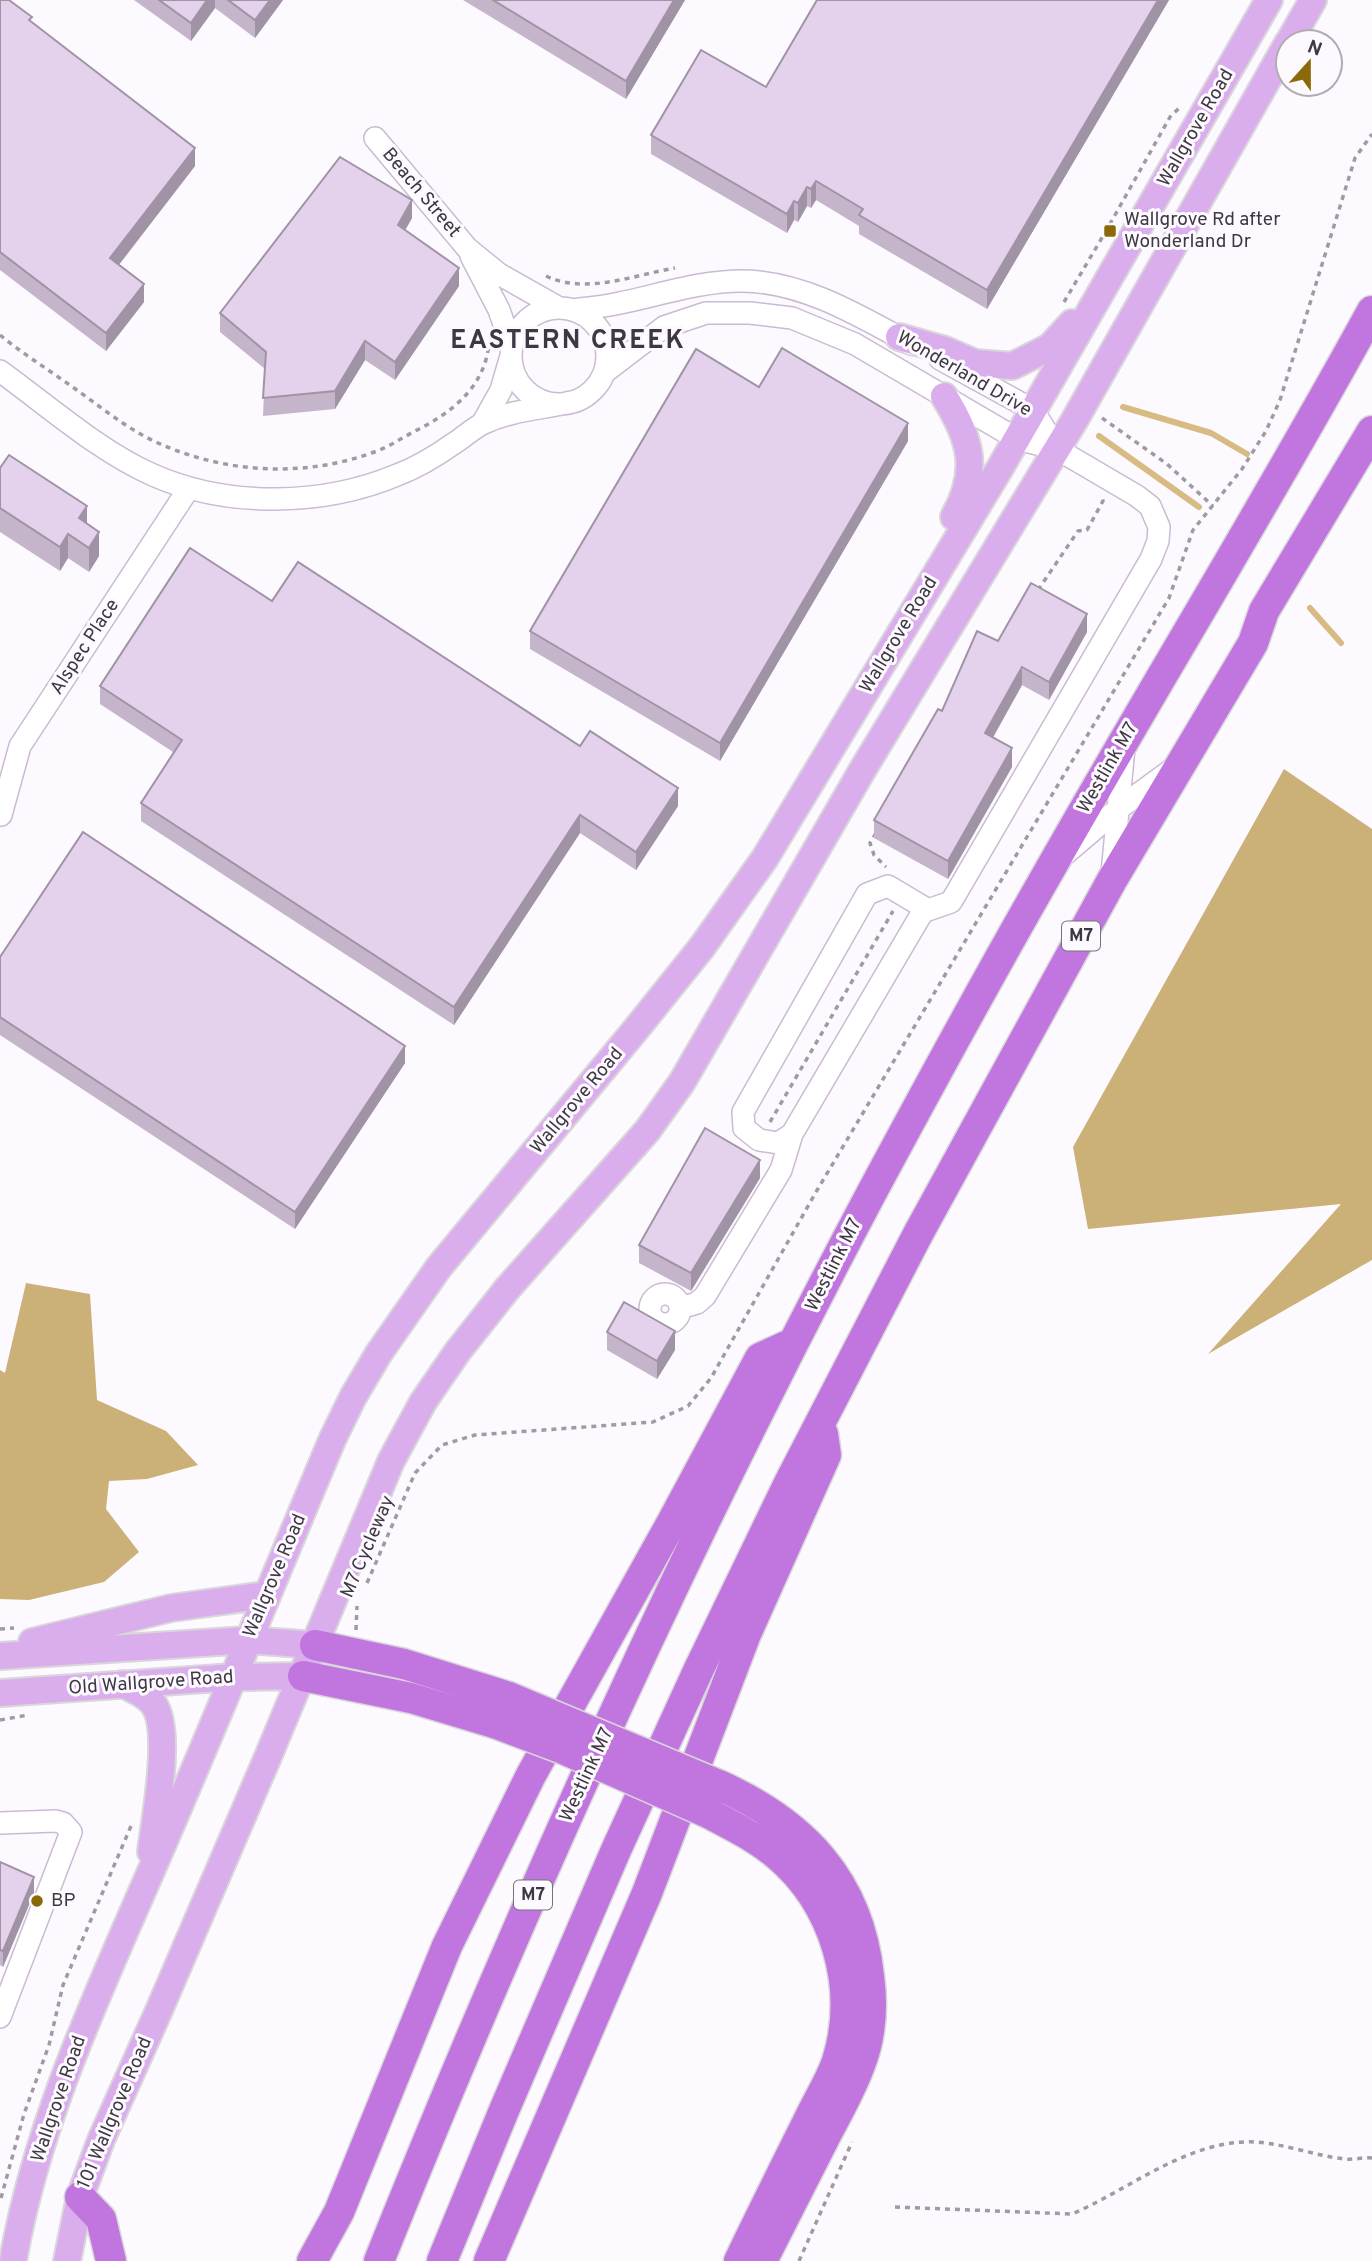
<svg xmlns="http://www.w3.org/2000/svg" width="1372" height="2261" viewBox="0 0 1372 2261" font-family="Overpass,sans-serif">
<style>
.forest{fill:#cbb078}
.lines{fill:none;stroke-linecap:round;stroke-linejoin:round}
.stream{stroke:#d7bb83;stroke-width:6}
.minor-casing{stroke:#cbbad3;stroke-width:24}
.major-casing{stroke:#d9d7d9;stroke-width:30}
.highway-casing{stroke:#d9d7d9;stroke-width:33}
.path{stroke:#a09ba2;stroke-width:3.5;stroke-dasharray:5 5;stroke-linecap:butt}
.minor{stroke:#fff;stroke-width:21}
.major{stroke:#daadec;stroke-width:26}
.highway{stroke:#c176df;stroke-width:30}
.highway-bridge-casing{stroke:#d9d7d9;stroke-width:33;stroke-linecap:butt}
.highway-bridge{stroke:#c176df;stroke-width:30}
.wall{fill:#c4b5cb}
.shaded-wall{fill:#a093a5}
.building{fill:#e4d2ec;stroke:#a093a5;stroke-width:2}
.poi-dot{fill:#8b6808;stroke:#fdfaff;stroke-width:2.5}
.labels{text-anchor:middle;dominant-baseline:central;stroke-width:6;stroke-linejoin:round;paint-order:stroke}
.shield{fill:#fdfaff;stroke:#78727b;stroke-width:2}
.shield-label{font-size:18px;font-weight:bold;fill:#3f3842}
.street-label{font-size:19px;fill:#3f3842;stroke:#fdfaff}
.poi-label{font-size:19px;fill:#3f3842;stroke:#fdfaff;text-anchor:start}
.district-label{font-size:26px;font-weight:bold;letter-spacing:2px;fill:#3f3842;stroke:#fdfaff}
</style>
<rect width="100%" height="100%" fill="#fdfaff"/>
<path class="forest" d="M1284 769 1372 829V1260L1208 1354 1341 1204 1088 1229 1073 1147Z
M26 1283 90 1294 97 1400 166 1431 198 1465 147 1479 109 1481 106 1509 139 1552 104 1582 29 1600 0 1599V1370L5 1373Z"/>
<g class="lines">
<path class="stream" d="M1123 407 1211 433 1247 454
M1099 436 1199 507
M1310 608 1341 643"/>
<g class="minor-casing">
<path id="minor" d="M375 138 467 248 499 274 559 308
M471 256 499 310 512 347
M511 356a48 48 0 1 1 96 0a48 48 0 1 1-96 0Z
M572 310C586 308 601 307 615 304 657 296 698 281 742 281 802 281 860 316 911 344
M940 359 1033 410 1057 449
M0 371C47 405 100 452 153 475 228 508 323 506 397 475 416 468 436 456 453 444 463 438 473 428 484 423 512 410 541 409 571 402
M605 372 664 327 706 313H750L792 318 855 344 1017 439 1057 449 1137 496 1150 506 1159 527 1158 541 1151 559 951 902 928 910 925 908 888 886 867 894 743 1112 744 1128 759 1140 778 1143 792 1134 925 908
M482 424 501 390 511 356
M1 815 20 746 189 488
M1065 854 1118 809 1174 768
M1112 873 1124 748
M650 1309a15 15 0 1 1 30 0a15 15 0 1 1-30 0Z
M680 1308 697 1303 705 1296 781 1170 792 1134
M0 1823 56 1821 63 1823 71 1832 0 2017"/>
</g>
<g class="major-casing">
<path id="major" d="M1289 42 1313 0
M899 337 945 350 975 363 1012 366 1050 347 1072 323
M944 396C971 439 980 471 954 517
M32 1642 171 1608 267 1595
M0 1656 248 1640 315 1645
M123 1684C134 1690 147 1694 154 1705 172 1731 155 1819 151 1852
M0 1693 234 1677 303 1676
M13 2261C38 2116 103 1983 161 1848 220 1712 275 1575 333 1438L353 1397 379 1353 439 1267 637 1028 702 947 765 858 1000 468 1269 0
M67 2261 80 2197 101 2140 160 2008 267 1759 391 1461 423 1402 458 1351 507 1289 647 1131 682 1082 863 769 1074 421 1288 43"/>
</g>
<g class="highway-casing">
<path id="highway" d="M315 1645 404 1664 509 1697
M303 1676 411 1698 497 1724
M719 1785C803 1823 859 1880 869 1976 873 2005 871 2037 860 2065 851 2090 837 2114 825 2137 804 2179 783 2220 762 2261
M708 1813C731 1825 755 1837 776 1854 835 1903 860 1987 837 2061 830 2082 816 2103 807 2123 784 2169 761 2215 739 2261
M80 2197 101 2219 111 2261
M312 2261 339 2212 447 1946 531 1775 672 1522 760 1358 793 1343
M379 2261C525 1897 688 1538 872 1192 931 1082 991 972 1053 864 1158 679 1270 498 1372 311
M442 2261 505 2108 616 1850 698 1671 789 1483 918 1234 1112 880 1253 643 1264 611 1372 431
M489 2261 647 1893 746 1634 826 1455 823 1434"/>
</g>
<path class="path" d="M546 276C586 295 634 275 675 268
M1064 302 1106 231 1170 117 1180 107
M0 335C23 354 49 370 74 388 101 407 127 429 158 443 227 474 306 478 377 451 390 446 402 438 415 431 452 413 486 386 489 342
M1102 418 1167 464 1213 506
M1038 590 1078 531 1087 530 1103 501 1102 497
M876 833 870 843 874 855 886 867
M770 1122 893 911
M367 1583 415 1473 442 1445 475 1435 653 1422 688 1406 711 1378 816 1192 1169 598 1193 530 1242 469 1266 431 1280 400 1355 158 1372 134
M0 1629 14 1628
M356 1630 357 1606
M0 1720 28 1715
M1 2198 24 2114 49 2045 63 1985 131 1826
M895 2207 1072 2214C1128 2190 1181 2145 1244 2142 1275 2140 1314 2156 1345 2159 1354 2160 1363 2157 1372 2158
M799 2261 852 2142"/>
<use href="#minor" class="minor"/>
<use href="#major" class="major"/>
<use href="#highway" class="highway"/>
<g class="highway-bridge-casing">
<path id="highway-bridge" d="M509 1697 719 1785
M497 1724 563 1749 708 1813"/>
</g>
<use href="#highway-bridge" class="highway-bridge"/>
</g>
<path class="wall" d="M0 0 32 22 195 166 119 265 144 302 106 351 0 270Z
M134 0H283L255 38 215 8 191 41Z
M463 0H685L626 99Z
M1169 0 987 309 859 234V226L816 200 811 208 807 206 798 222 794 220 787 233 651 154V135L766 87Z
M412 218 405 230 459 286 395 380 365 360 335 409 263 416 265 369 220 332V313Z
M759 387 908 441 720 761 530 649V631Z
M0 468 87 523 99 556 89 572 68 558 60 571 0 532Z
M272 601 580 746 678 806 636 870 580 833 454 1025 141 821V803L173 752 100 704V686Z
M1087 632 1049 700 1022 685 993 738 1012 767 948 879 874 838V820L942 711 998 641Z
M0 957 405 1063 295 1229 0 1035Z
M760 1178 691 1291 639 1263V1245Z
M607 1332 675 1350 657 1379 607 1350Z
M0 1862 34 1893 3 1967 0 1965Z"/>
<path class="shaded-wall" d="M207 0H215V8L191 41V23Z
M270 0H283L255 38V20Z
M674 0H685L626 99V81Z
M1158 0H1169L987 309V290Z
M195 148V166L110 276V258Z
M816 181V200L811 208V189Z
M807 187V206L798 222V203Z
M412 200V218L398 243V225Z
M794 201V220L787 233V214Z
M459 268V286L395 380V362Z
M144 284V302L106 351V333Z
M365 341V360L335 409V391Z
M908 423V441L720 761V743Z
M87 506V530L79 518Z
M99 532V556L89 572V548Z
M68 534V558L60 571V547Z
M1087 614V632L1049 700V682Z
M1022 667V685L985 751V733Z
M1012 748V767L948 879V861Z
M678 788V806L636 870V852Z
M580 815V833L454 1025V1007Z
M405 1046V1063L295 1229V1212Z
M760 1160V1178L691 1291V1273Z
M675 1331V1350L657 1379V1361Z
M34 1877V1893L3 1967V1951Z"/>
<path class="building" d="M0 0H9L32 17 29 20 195 148 110 258 144 284 106 333 0 252Z
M159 0H207L191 23Z
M228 0H270L255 20Z
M493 0H674L626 81Z
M817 0H1158L987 290 859 215 863 209 816 181 811 189 807 187 798 203 794 201 787 214 651 135 701 50 766 87Z
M340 157 412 200 398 225 459 268 395 362 365 341 335 391 263 398 266 352 220 313Z
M782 348 908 423 720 743 530 631 696 349 759 387Z
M9 455 87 506 79 518 99 532 89 548 68 534 60 547 0 508V468Z
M190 548 272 601 298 562 580 746 590 731 678 788 636 852 580 815 454 1007 141 803 182 740 100 686Z
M1031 583 1087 614 1049 682 1022 667 985 733 1012 748 948 861 874 820 938 709 942 711 977 631 998 641Z
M83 832 405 1046 295 1212 0 1017V957Z
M705 1128 760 1160 691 1273 639 1245Z
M624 1302 675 1331 657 1361 607 1332Z
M0 1862 34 1877 3 1951 0 1950Z"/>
<g class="poi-dot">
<rect x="1103" y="224" width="14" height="14" rx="3.5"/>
<circle cx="37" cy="1901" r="7"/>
</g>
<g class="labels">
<g class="shield">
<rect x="1062" y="921.5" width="38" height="29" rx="5"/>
<rect x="514" y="1880.5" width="38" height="29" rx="5"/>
</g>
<g class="shield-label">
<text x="1081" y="936">M7</text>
<text x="533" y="1895">M7</text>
</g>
<g class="street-label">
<text transform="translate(1196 128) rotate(-60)">Wallgrove Road</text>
<text transform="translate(421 193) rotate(50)">Beach Street</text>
<text transform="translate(964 374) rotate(30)">Wonderland Drive</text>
<text transform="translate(899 635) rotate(-59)">Wallgrove Road</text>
<text transform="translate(85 647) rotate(-57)">Alspec Place</text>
<text transform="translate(1108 768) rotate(-60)">Westlink M7</text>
<text transform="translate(577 1101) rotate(-50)">Wallgrove Road</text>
<text transform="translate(834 1265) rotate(-63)">Westlink M7</text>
<text transform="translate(368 1547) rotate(-67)">M7 Cycleway</text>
<text transform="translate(275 1576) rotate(-67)">Wallgrove Road</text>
<text transform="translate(151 1683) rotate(-4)">Old Wallgrove Road</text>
<text transform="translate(587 1775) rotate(-65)">Westlink M7</text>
<text transform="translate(59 2099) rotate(-71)">Wallgrove Road</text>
<text transform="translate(115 2113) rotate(-67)">101 Wallgrove Road</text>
</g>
<g class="poi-label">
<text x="1124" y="220">Wallgrove Rd after<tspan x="1124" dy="22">Wonderland Dr</tspan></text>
<text x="51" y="1901">BP</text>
</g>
<g class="district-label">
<text x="568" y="341">EASTERN CREEK</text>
</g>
</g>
<g transform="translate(1309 63) rotate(21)"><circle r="33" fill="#fdfaff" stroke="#b1acb3" stroke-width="2"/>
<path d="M0-5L12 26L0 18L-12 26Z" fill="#8b6808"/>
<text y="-10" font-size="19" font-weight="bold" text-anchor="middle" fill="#3f3842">N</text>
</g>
</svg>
